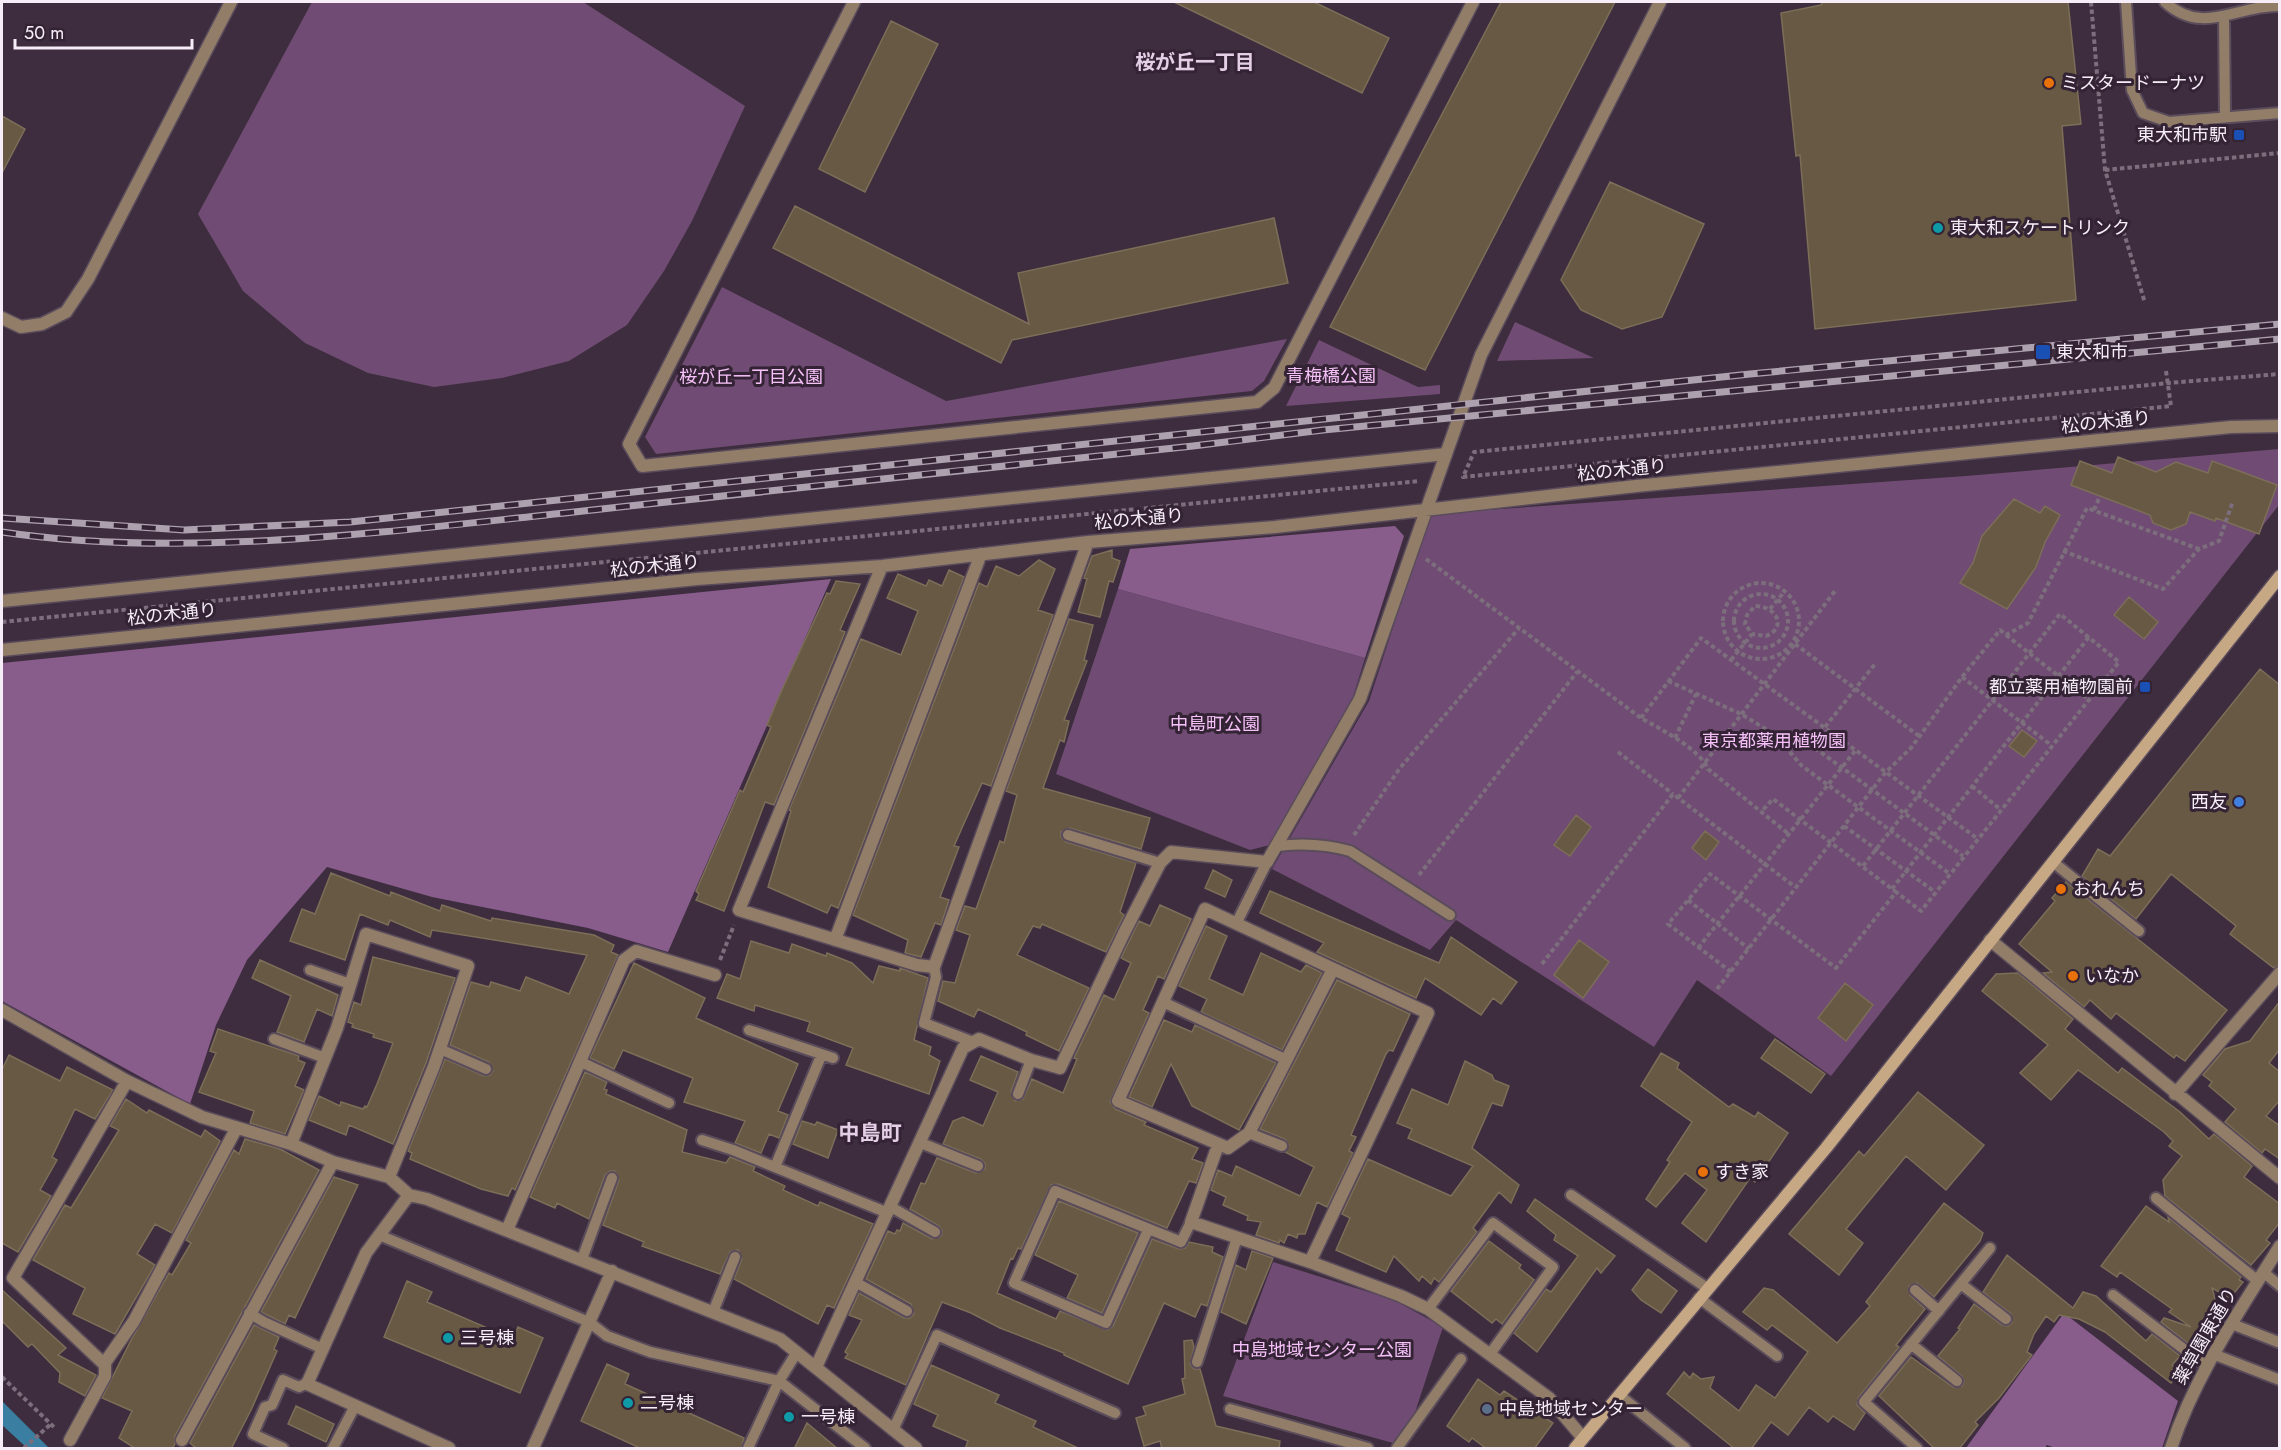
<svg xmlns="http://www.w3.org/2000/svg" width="2281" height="1450" viewBox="0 0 2281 1450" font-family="Jost,'Noto Sans JP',sans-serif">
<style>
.green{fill:#704b73}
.forest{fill:#885c8b}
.water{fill:#3a7ea2}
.building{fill:#675943;stroke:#7c6e58;stroke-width:1.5}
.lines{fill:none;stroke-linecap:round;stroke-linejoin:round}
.service-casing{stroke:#5b4c5c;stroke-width:14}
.minor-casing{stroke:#5b4c5c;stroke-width:15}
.tertiary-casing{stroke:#5b4c5c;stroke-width:15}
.secondary-casing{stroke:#5b4c5c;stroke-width:15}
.path{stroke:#7c6e7d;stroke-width:4;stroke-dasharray:4.5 3;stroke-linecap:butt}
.service{stroke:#927e68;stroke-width:10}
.minor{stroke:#927e68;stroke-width:12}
.tertiary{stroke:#927e68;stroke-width:12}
.secondary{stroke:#c7a885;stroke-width:12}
.rail-casing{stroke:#aea1af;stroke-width:7}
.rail{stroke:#332334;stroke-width:4.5;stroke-dasharray:14;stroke-linecap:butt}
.food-dot{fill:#e8710a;stroke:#332334;stroke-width:2}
.transit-dot{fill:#1a4fb4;stroke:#332334;stroke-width:2}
.culture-dot{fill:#0f9aa8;stroke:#332334;stroke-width:2}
.shop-dot{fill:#3f7fe0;stroke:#332334;stroke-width:2}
.service-dot{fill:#5c6f8a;stroke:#332334;stroke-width:2}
.labels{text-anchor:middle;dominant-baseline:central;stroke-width:6;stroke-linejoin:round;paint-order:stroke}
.poi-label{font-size:18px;fill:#f7edf8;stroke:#332334;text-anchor:start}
.park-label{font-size:18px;fill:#f6c1f9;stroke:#332334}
.street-label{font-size:18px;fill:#f7edf8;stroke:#332334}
.neighbourhood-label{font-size:20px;font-weight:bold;fill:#e5cfe6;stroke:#332334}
.quarter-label{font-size:21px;font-weight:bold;fill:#e5cfe6;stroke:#332334}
</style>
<rect width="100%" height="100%" fill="#3d2d3e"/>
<path class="green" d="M312 2H583L745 106 692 221 664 271 627 325 569 361 502 378 434 387 368 373 305 343 243 291 198 214Z
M722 287 946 401 1287 339 1264 381 1252 391 656 454 645 437Z
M1515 322 1594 358 1497 361Z
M1319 340 1418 387 1440 385V394L1286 406Z
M2279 449V505L1831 1076 1697 980 1654 1047 1456 920 1430 950 1272 869 1369 701 1430 514 1966 476Z
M1118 589 1365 658 1353 697 1270 845 1250 850 1056 774Z
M1273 1262 1394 1300 1443 1327 1404 1446 1223 1396Z"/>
<path class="forest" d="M1395 526 1404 536 1365 658 1118 589 1130 549Z
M831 579 668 952 588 928 432 897 327 867 247 960 216 1025 190 1104 2 1001V663Z
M2064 1313 2178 1401 2162 1448H2055L2047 1445 2045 1448H1966Z"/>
<path class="water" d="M2 1401 49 1448H27L2 1425Z"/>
<path class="building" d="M1174 2H1314L1389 38 1362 93Z
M1501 2H1615L1425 370 1330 327Z
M1823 2H2068L2081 124 2062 126 2076 300 1815 329 1800 155 1796 156 1781 13 1821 5Z
M891 21 938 44 865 192 819 169Z
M2 116 25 129 2 173Z
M1610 182 1704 224 1662 317 1622 329 1581 310 1561 280Z
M795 206 1029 324 1018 273 1274 218 1288 283 1012 340 1001 363 773 248Z
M2118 457 2156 472 2176 462 2208 473 2212 461 2277 485 2259 534 2216 518 2215 521 2190 512 2186 524 2171 530 2153 523 2150 515 2071 485 2080 461 2112 473Z
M2014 499 2040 513 2045 506 2060 515 2045 542 2036 567 2007 609 1960 583 1973 563 1982 536Z
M1112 550V558L1120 561 1113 582 1109 581 1100 617 1078 612 1087 579 1084 578 1092 556Z
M1039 560 1055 569 1038 610 1053 615 991 786 982 783 954 846 959 847 940 897 949 900 941 925 935 923 921 957 905 953 908 940 853 915 979 583 987 587 996 566 1019 576Z
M949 570 964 577 838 908 831 905 827 913 768 887 791 811 789 810 861 639 901 655 918 611 887 598 898 574 926 586 929 580 942 586Z
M836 581 860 584 840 630 845 632 774 805 765 802 724 911 696 900 699 894 696 891 740 790 743 792 771 727 767 725 780 694 827 593 830 594Z
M2129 597 2158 622 2144 639 2114 615Z
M1069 619 1093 625 1084 660 1087 661 1064 720 1069 721 1064 742 1060 740 1043 788 1150 818 1141 849 1070 828 1061 832V837L1066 842 1136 863 1120 912 1124 915 1106 952 1042 924 1040 928 1033 926 1017 955 1089 988 1059 1051 1026 1035 1027 1032 978 1009 974 1017 938 1001 943 981 955 983 970 935 956 930 965 906 976 909 1000 841 1004 843 1017 795 1006 791Z
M2260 669 2280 685V965L2274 968 2230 934 2236 926 2171 874 2136 919 2082 876 2098 849 2110 856Z
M2022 730 2037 741 2024 757 2009 746Z
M1576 815 1591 827 1570 856 1554 845Z
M1705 831 1719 842 1706 860 1692 848Z
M1213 870 1232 880 1225 897 1205 888Z
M331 873 390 896 391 892 440 911 442 905 491 921 492 918 594 935 614 945 611 952 618 955 515 1190 512 1188 508 1196 481 1189 410 1159 412 1153 408 1151 445 1059 484 1076 490 1075 493 1071 489 1062 450 1045 471 982 489 987 491 982 520 991 526 977 569 994 587 955 432 930 430 937 390 920 388 925 360 914 345 960 290 941 302 909 315 914Z
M2066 882 2227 1010 2185 1061 2176 1055 2174 1058 2116 1013 2111 1019 2090 1000 2084 1007 2043 973 2052 972 2019 944 2055 901 2052 898Z
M1270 891 1439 963 1451 937 1517 982 1501 1004 1493 998 1481 1015 1425 978 1416 998 1317 952 1324 943 1260 913Z
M1160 905 1191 919 1164 979 1158 976 1143 1010 1149 1013 1110 1102 1115 1109 1146 1122 1144 1125 1198 1148 1192 1159 1203 1163 1196 1183 1189 1181 1167 1228 1058 1184 1051 1185 1021 1249 1018 1248 1013 1259 1011 1258 997 1293 1056 1319 1060 1311 1107 1330 1113 1326 1152 1239 1179 1249 1185 1248 1189 1242 1213 1247 1212 1252 1223 1257 1207 1306 1201 1304 1195 1317 1164 1303 1128 1384 1064 1355V1353L1000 1328 971 1313 942 1302 906 1385 845 1358 848 1354 845 1352 862 1320 849 1315 859 1293 904 1318H910L914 1314 911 1304 866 1279 888 1231 895 1234 897 1230 900 1231 903 1223 932 1239 941 1236 942 1231 939 1226 910 1209 921 1183 925 1184 937 1158 976 1173 985 1169V1164L981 1159 943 1144 953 1121 963 1117 983 1126 998 1092 970 1080 981 1056 1018 1072 1011 1092 1015 1101 1023 1099 1032 1079 1063 1093 1077 1059 1074 1058 1104 995 1114 1000 1131 963 1121 958 1139 921 1150 926Z
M1206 926 1227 936 1209 979 1243 995 1261 953 1301 972 1306 965 1322 973 1282 1050 1201 1012 1207 999 1179 986Z
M1579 940 1609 962 1583 998 1554 975Z
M751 941 789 953 792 944 826 956 827 953 852 963 873 983 879 966 900 971V968L928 978 914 1040 931 1047 929 1055 940 1061 929 1094 846 1065 853 1048 807 1031 810 1022 755 1005 754 1011 717 998 727 974 740 979Z
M373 957 455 978 426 1063 393 1144 349 1125 346 1135 309 1120 319 1096 340 1106 341 1102 363 1109 365 1106 367 1107 377 1084 393 1043 373 1037 374 1034 352 1027 353 1024 348 1022 354 1002 361 1005Z
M260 960 338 995 332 1016 317 1009 304 1042 277 1032 291 996 252 978Z
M634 963 705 998 696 1018 798 1064 778 1111 788 1115 779 1138 769 1134 761 1153 735 1143 745 1121 684 1102 693 1078 623 1050 614 1069 590 1058Z
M2018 973 2073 1019 2065 1029 2118 1073 2122 1068 2180 1112 2209 1139 2214 1134 2252 1166 2244 1177 2280 1204V1222L2266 1240 2270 1243 2251 1265 2165 1196 2163 1180 2182 1156 2169 1146 2173 1141 2164 1132 2078 1070 2051 1100 2020 1073 2048 1045 1982 991 1996 974Z
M1337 980 1410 1014 1393 1051 1389 1050 1386 1054 1351 1135 1356 1137 1349 1151 1353 1153 1327 1207 1317 1202 1305 1234H1298L1297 1238 1288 1234 1284 1243 1280 1240 1279 1243 1256 1235 1261 1222 1247 1220 1248 1216 1223 1205 1226 1197 1211 1190 1218 1170 1232 1176 1236 1166 1300 1196 1314 1167 1285 1152 1289 1145 1285 1139 1260 1129Z
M1845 983 1873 1005 1846 1041 1818 1018Z
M2280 1001V1049L2269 1063 2280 1072V1100L2266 1116 2280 1126V1159L2265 1149 2262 1153 2225 1122 2236 1109 2209 1086 2212 1082 2203 1075 2225 1049 2250 1041Z
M1164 1020 1192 1032 1195 1025 1276 1063 1239 1130 1192 1106 1171 1064 1152 1107 1129 1097Z
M218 1029 299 1056 298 1060 305 1063 295 1086 304 1090 285 1134 250 1123 254 1111 199 1092 216 1053 210 1051Z
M1775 1039 1825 1074 1811 1093 1761 1058Z
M1661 1053 1679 1063 1677 1068 1729 1107 1733 1104 1755 1117 1758 1112 1788 1133 1755 1182 1750 1178 1706 1242 1682 1223 1707 1190 1685 1173 1656 1207 1646 1199 1670 1162 1667 1160 1692 1122 1641 1086Z
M9 1055 60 1081 67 1067 113 1090 95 1119 75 1109 52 1157 57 1160 40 1190 51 1196 18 1252 2 1243V1070Z
M1465 1061 1492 1075 1494 1080 1509 1086 1502 1106 1492 1103 1472 1148 1519 1185 1511 1203 1499 1192 1473 1228 1477 1232 1439 1282 1434 1278 1431 1284 1422 1276 1419 1281 1394 1256 1386 1272 1336 1250 1350 1218 1342 1214 1368 1159 1451 1196 1473 1166 1408 1138 1412 1129 1397 1123 1412 1089 1448 1105Z
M585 1072 607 1082 604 1089 607 1090 606 1094 687 1130 682 1152 726 1163 730 1157 755 1167 753 1171 785 1186 783 1190 818 1206 820 1202 873 1224 834 1308 827 1305 818 1324 734 1279 742 1259 738 1250 730 1252 720 1274 642 1246 644 1242 603 1225 619 1180 615 1171H610L605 1175 589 1219 557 1203 555 1208 530 1197Z
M1918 1092 1984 1145 1946 1190 1906 1156 1846 1229 1863 1243 1839 1275 1789 1234 1859 1151 1864 1156Z
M126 1099 147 1113 149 1110 201 1137 205 1130 220 1141 172 1233 155 1224 137 1254 155 1265 115 1334 73 1314 85 1288 33 1260 65 1205 71 1208 119 1130 110 1126Z
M802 1121 815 1125 817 1122 838 1130 828 1158 793 1144Z
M245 1139 280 1149 319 1170 175 1436V1444L172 1449H136L119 1438 132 1411 102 1398 130 1342 169 1273 172 1275 191 1243 186 1240 234 1150 239 1154Z
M334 1177 358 1185 295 1318 289 1315 285 1324 261 1312Z
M1535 1199 1615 1256 1601 1273 1597 1268 1537 1352 1514 1333 1546 1289 1551 1292 1578 1256 1554 1240 1556 1235 1527 1211Z
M1059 1201 1138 1233 1102 1313 1067 1298 1078 1275 1035 1255Z
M1944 1203 1983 1233 1980 1241 1934 1297 1917 1283 1909 1286 1910 1295 1925 1309 1896 1345 1899 1347 1858 1398 1857 1405 1865 1413 1854 1430 1833 1416 1828 1422 1809 1407 1788 1435 1771 1422 1751 1449H1735L1667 1394 1684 1372 1690 1378 1693 1373 1701 1379 1714 1377 1710 1388 1739 1411 1756 1385 1775 1398 1808 1352 1772 1325 1767 1330 1743 1312 1764 1288 1773 1290 1837 1343 1870 1306 1866 1302Z
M2146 1206 2169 1222 2168 1217 2241 1277 2239 1280 2243 1282 2230 1298 2212 1288 2221 1321 2207 1337 2201 1332 2190 1345 2161 1322 2164 1318 2191 1327 2169 1312 2172 1309 2120 1272 2117 1277 2101 1266Z
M1489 1241 1521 1265 1519 1268 1534 1280 1502 1324 1496 1319 1492 1323 1451 1291Z
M1252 1251 1273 1258 1246 1324 1221 1312 1236 1265 1246 1270Z
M2007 1255 2073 1308 2083 1292 2096 1296 2146 1341 2152 1334 2180 1356 2172 1365 2180 1373 2171 1383 2105 1332 2079 1319 2059 1315 2054 1322 2046 1316 2034 1334 2027 1352 2032 1355 1999 1398 1975 1422 1978 1425 1959 1449H1935L1879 1396 1911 1357 1953 1387 1962 1386 1964 1382 1962 1376 1938 1356 1960 1329 1958 1328 1974 1304 2002 1325 2008 1326 2012 1323 2011 1314 1983 1292Z
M1648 1269 1677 1291 1661 1313 1641 1300 1632 1290Z
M407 1281 432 1292 427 1302 513 1339 518 1327 543 1338 520 1393 384 1337Z
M2 1290 66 1348 58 1355 96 1375 85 1396 59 1382 60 1373 32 1344 28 1347 2 1321Z
M254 1325 279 1337 274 1349 277 1351 252 1408 231 1449H197L190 1443Z
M1192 1340 1194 1347 1190 1364 1194 1369H1200L1216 1426 1280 1441 1279 1449H1162L1160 1441 1144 1446 1136 1418 1146 1415 1143 1407 1185 1394 1182 1379 1185 1378 1184 1341Z
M607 1364 629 1374 625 1384 744 1438 741 1449H642L581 1421Z
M931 1365 999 1395 995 1403 1036 1421 1033 1427 1080 1449H965L968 1441 933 1426 938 1415 914 1404Z
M1478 1379 1500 1395 1504 1391 1553 1423 1534 1449H1487L1472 1438 1469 1442 1447 1426Z
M296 1406 334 1424 326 1442 288 1424Z
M807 1423 838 1449H794Z"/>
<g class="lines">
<g class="service-casing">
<path id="service" d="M2126 2 2132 90 2143 113 2169 122 2280 113
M2165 2C2203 37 2238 4 2280 6
M2224 17 2225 116
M1068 835 1160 863
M1278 846C1303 843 1325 844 1350 851L1450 915
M2053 862 2139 931
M1236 924 1267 862
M934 967 936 977 924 1023 973 1042
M310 970 350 984
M1163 1002 1287 1060
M749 1030 833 1058
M274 1039 325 1058
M440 1049 486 1069
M581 1062 669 1103
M1018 1094 1031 1060
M1249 1133 1282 1146
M702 1140 733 1150 888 1213
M921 1143 978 1166
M775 1167 821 1056
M1571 1195 1707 1288
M2156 1198 2258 1281
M891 1207 935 1232
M1148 1230 1106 1323 1014 1283 1055 1191 1181 1242 1191 1222
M379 1235 589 1322 607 1336 650 1352 779 1381 865 1448
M582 1259 612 1178
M2263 1272 2280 1286
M857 1283 907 1311
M1961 1284 2006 1319
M1915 1290 1939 1311
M2113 1295 2206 1366
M1699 1298 1777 1356
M1428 1309 1493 1223 1553 1267 1490 1354
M713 1312 735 1257
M249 1313 264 1322 323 1349
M2232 1324 2278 1342
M1911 1344 1957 1381
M2213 1354 2280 1380
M1197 1362 1237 1238
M1619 1395 1685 1448
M1230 1409 1368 1448
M893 1430 937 1335 1115 1413
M283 1448 253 1434 265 1407 272 1405 283 1380 299 1387 307 1383
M333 1448 355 1406
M748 1448 779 1381 797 1352
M1397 1448 1461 1359
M1917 1448 1864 1402 1990 1248"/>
</g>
<g class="minor-casing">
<path id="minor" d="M854 2 629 444 642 466 1257 402 1274 388 1473 2
M882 566 739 910 917 965 934 967 1088 542
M2 601 1446 454
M2 650 697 579 882 566 1088 542 1275 527 1636 486 2231 427 2280 426
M835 940 981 554
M1990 940 2280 1178
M2 1010 127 1081 202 1117 291 1144 333 1162 389 1177 409 1195 427 1199 780 1339 916 1448
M127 1081 13 1278 104 1364 134 1321 236 1129
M2175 1094 2280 973
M291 1144 337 1028 366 934 468 966 434 1066 389 1177
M1218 1145 1191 1222 1310 1262 1401 1296 1428 1309 1549 1398 1583 1438
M409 1195 366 1253 307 1384 449 1448
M507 1230 624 960 636 951 715 975
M1310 1262 1428 1013 1205 909 1118 1101 1228 1148 1249 1133 1333 969
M816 1367 963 1048 979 1039 1031 1060 1060 1068 1124 933 1160 863 1171 852 1267 862 1360 699 1427 508
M70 1440 105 1376V1364
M182 1440 333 1162
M533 1448 612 1271
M2171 1448C2195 1375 2239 1312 2280 1246"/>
</g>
<g class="tertiary-casing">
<path id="tertiary" d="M2 318 21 327 42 324 66 312 88 279 231 2
M1427 508 1481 355 1660 2"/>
</g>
<g class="secondary-casing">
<path id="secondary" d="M1575 1448 1826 1148 2280 576"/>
</g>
<path class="path" d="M2091 2 2105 170 2145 303
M2105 170 2280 153
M2166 371 2171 406 1463 477 1474 452 2168 383 2280 374
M2094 510 2100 496
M2063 551 2163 589 2199 549 2219 541 2233 501
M1426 559 1641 718C1660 729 1699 748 1708 769L1790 835
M1723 621a38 38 0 1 1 76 0a38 38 0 1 1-76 0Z
M1734 621a27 27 0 1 1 54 0a27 27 0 1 1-54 0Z
M1770 609 1784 592
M2 622 1419 481
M2006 635 2088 699
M1795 644 1919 736
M1731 660 1752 634 1745 624 1747 615 1755 606C1776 606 1788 627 1766 636L1752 634
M1962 677 2051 745
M1668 681 1741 714 1774 734 1802 766 1950 874
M1641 718 1701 638 1978 839
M1825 727 1875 664
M1675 738 1696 694
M1815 748 1963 856
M1618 752 1673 794
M1972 786 2001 810
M1678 798 1835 591
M1844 826 1935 892
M1354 835 1400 768 1519 628
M1863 866 2060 614 2119 662 1921 911 1896 892
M1419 875 1577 672
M1892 889 2089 637
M1688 900 1749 949
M1698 948 1855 751
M720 960 734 925
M1542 964 1673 794 1795 887
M1731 972 1668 924 1710 874 1836 968 1896 892 1773 799 1761 812
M1717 989 1885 773 1911 748 1962 677 2000 630 2006 635 2028 623 2087 508 2199 549
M2 1377 56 1429
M24 1448 51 1424"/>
<use href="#service" class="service"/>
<use href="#minor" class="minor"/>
<use href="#tertiary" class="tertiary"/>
<use href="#secondary" class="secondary"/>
<g class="rail-casing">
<path id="rail" d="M2 518 184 530 350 522 1750 374 2280 324
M2 532C183 559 383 532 565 513 774 490 983 468 1193 446L1323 430 2280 339"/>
</g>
<use href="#rail" class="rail"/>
</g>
<g class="food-dot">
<circle cx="2049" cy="83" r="6"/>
<circle cx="2061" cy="889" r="6"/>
<circle cx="2073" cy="976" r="6"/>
<circle cx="1703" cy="1172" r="6"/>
</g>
<g class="transit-dot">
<rect x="2233" y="129" width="12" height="12" rx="3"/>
<rect x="2035" y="344" width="16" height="16" rx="3"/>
<rect x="2139" y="681" width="12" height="12" rx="3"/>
</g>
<g class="culture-dot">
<circle cx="1938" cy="228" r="6"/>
<circle cx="448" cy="1338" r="6"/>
<circle cx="628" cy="1403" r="6"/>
<circle cx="789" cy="1417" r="6"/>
</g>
<circle class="shop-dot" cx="2239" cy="802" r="6"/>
<circle class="service-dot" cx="1487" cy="1409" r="6"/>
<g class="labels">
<g class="poi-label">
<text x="2061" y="83">ミスタードーナツ</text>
<text x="2227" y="135" text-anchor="end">東大和市駅</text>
<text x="1950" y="228">東大和スケートリンク</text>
<text x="2056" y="352">東大和市</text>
<text x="2133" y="687" text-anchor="end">都立薬用植物園前</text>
<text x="2227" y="802" text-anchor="end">西友</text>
<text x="2073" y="889">おれんち</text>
<text x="2085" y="976">いなか</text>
<text x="1715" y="1172">すき家</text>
<text x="460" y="1338">三号棟</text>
<text x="640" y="1403">二号棟</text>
<text x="1499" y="1409">中島地域センター</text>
<text x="801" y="1417">一号棟</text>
</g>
<g class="park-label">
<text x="1331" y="376">青梅橋公園</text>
<text x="751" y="377">桜が丘一丁目公園</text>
<text x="1215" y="724">中島町公園</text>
<text x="1774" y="741">東京都薬用植物園</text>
<text x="1322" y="1350">中島地域センター公園</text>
</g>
<g class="street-label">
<text transform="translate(2106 422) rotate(-6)">松の木通り</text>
<text transform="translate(1622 470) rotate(-6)">松の木通り</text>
<text transform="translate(1139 519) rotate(-5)">松の木通り</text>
<text transform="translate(655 566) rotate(-6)">松の木通り</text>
<text transform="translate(172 614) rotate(-6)">松の木通り</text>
<text transform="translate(2205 1336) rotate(-60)">薬草園東通り</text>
</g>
<g class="neighbourhood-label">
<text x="1195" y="62">桜が丘一丁目</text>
</g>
<g class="quarter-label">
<text x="870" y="1133">中島町</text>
</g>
</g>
<rect width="2281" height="1450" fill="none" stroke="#f7edf8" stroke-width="6"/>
<path d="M15 39v9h177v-9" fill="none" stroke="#f7edf8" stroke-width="3"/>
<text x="24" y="39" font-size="18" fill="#f7edf8" stroke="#332334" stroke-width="4.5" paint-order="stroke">50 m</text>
</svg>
